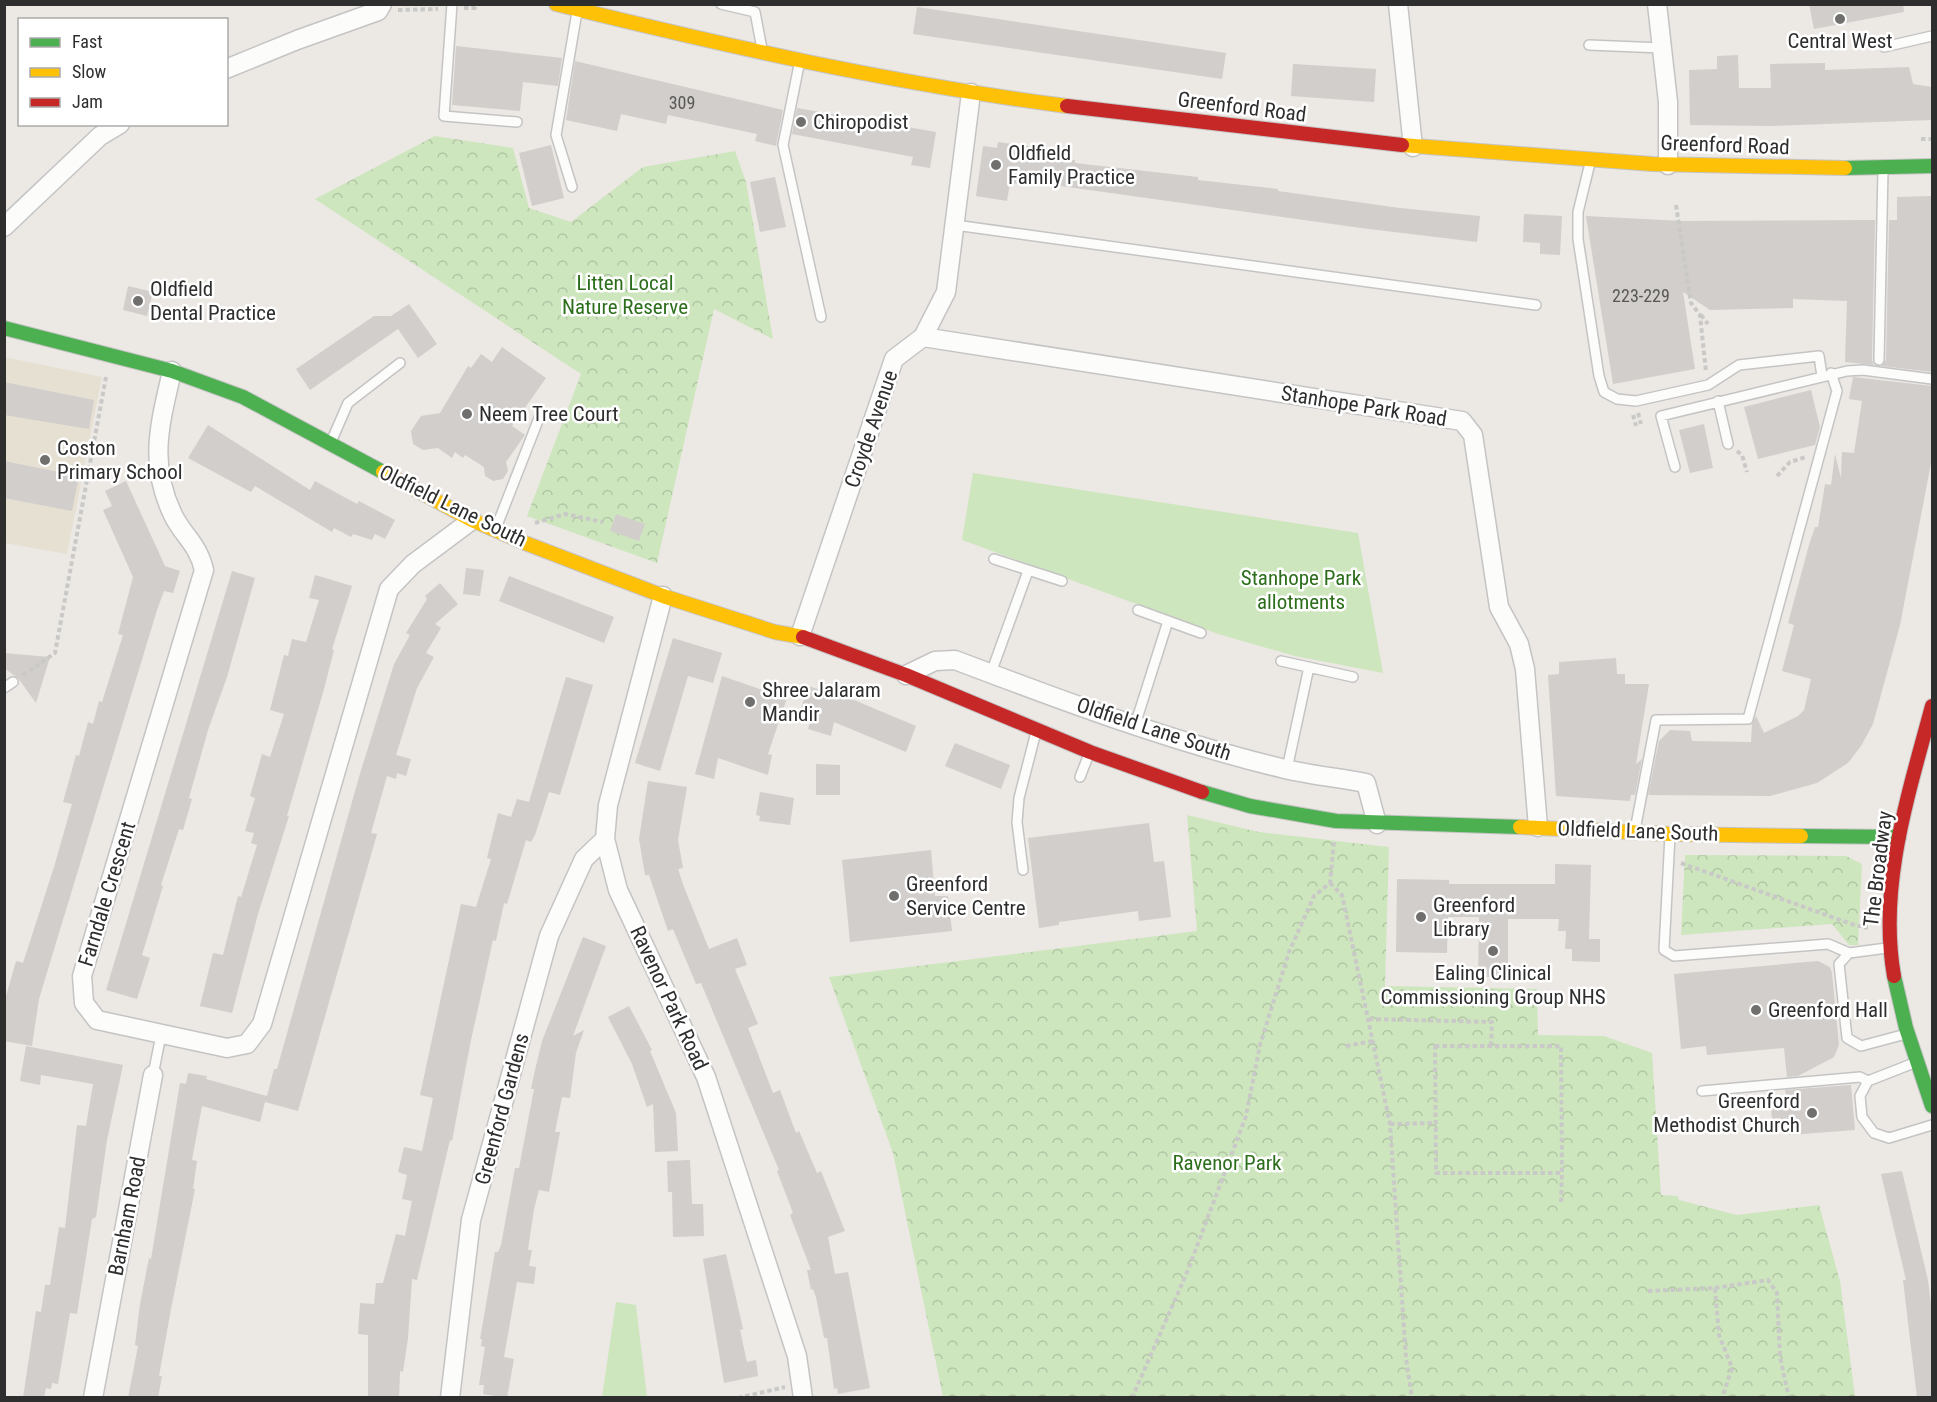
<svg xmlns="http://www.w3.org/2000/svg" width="1937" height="1402" viewBox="0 0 1937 1402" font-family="'Roboto Condensed',sans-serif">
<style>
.education{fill:#e6e0d3}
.forest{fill:url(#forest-crowns)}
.garden{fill:#cee6be}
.building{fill:#d1cecb}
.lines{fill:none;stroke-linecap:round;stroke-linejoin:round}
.lane-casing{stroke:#c5c4c5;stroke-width:12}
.street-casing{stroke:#c5c4c5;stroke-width:21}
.fast-casing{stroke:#c5c4c5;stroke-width:16}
.slow-casing{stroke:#c5c4c5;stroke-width:16}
.jam-casing{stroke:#c5c4c5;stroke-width:16}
.path{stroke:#c9c9c8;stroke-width:4;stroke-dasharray:4.5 3;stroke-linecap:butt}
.lane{stroke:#fcfcfb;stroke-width:9}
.street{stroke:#fcfcfb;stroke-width:18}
.fast{stroke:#4caf50;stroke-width:14}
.slow{stroke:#ffc107;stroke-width:14}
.jam{stroke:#c62828;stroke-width:14}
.poi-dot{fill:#706f6e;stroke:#fff;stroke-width:2}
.labels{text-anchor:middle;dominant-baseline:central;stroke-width:5;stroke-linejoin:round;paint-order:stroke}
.number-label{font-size:18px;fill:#585857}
.poi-label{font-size:21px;fill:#2e2e2e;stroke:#fff;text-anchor:start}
.street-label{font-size:21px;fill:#2e2e2e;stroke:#fff}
.park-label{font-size:21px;fill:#2c6e1b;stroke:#fff}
</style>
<defs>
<pattern id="forest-crowns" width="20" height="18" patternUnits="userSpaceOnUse" patternTransform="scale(1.5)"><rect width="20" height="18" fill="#cee6be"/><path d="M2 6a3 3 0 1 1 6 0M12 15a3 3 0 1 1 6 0" fill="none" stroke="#b1c6a4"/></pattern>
</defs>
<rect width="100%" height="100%" fill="#ece8e4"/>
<path class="education" d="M4 357 102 377 67 554 5 543Z"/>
<path class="forest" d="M435 136 513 148 529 208 571 222 643 167 735 151 746 182 773 339 714 309 657 563 527 516 581 374 315 199Z
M1187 815 1259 832 1389 847 1385 986 1537 989 1538 1035 1604 1036 1652 1053 1661 1195 1678 1196 1679 1200 1737 1215 1819 1205 1840 1281 1855 1397H943L893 1153 829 977 1197 931Z
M1685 855 1846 856 1862 864 1858 945H1849L1832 924 1681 935Z"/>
<path class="garden" d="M973 473 1358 533 1383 673 1295 656 1218 634 962 540Z
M616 1302 636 1305 647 1397H602Z"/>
<path class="building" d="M1809 4H1903L1904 12 1814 29Z
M917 7 1226 53 1222 79 913 34Z
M456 46 562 58 558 86 523 82 520 111 452 105Z
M1738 55 1739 88H1771L1770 64 1825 63V70L1909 67 1913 84 1932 87V120L1772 126 1690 125 1689 70 1717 69V56Z
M575 61 783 110 776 146 755 141 757 134 668 115 666 124 621 114 617 131 566 120Z
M1293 64 1376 69 1374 102 1291 96Z
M797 108 936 132 930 168 911 165 913 157 792 134Z
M998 142 1036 147 1035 157 1075 160V163L1198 177V180L1278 189V191L1400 208 1480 216 1477 242 1361 228 1032 182 1031 185 1010 183 1007 201 976 196 983 146 997 148Z
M551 145 564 198 532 206 519 153Z
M775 177 786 227 760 232 750 182Z
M1932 196V372L1882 366 1886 360 1889 220H1897V197Z
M1524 214 1562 216 1560 255 1540 254V243L1523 242Z
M1586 216 1682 221 1875 220 1872 360 1874 365 1845 362 1847 301 1793 299V308L1710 310 1683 292 1695 369 1613 384Z
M128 286 153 292 147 316 123 310Z
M409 304 437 344 418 358 398 329 310 390 296 369 374 316H391Z
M502 347 546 378 512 426 525 435 506 462 508 471 503 479 493 481 485 476 484 467 465 455 463 458 455 452 452 458 438 448 423 450 413 444 411 431 421 416 440 413 468 366 471 368 481 354 492 362Z
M1853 377 1932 386V458L1900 625 1873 724 1861 746 1848 763 1817 783 1770 796 1648 795 1659 741 1670 730 1690 731 1692 741 1751 742 1752 724 1756 716 1764 733 1798 716 1804 710 1811 679 1782 671 1794 625 1788 623 1809 545 1815 527H1818L1825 484 1831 485 1835 454 1841 478 1842 452 1854 453 1862 401 1849 399Z
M4 382 94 400 89 429 4 415Z
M1811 390 1820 427 1815 445 1758 459 1744 407Z
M1704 424 1713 468 1690 473 1679 430Z
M208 425 310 490 315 481 357 504 359 501 395 520 385 539 375 534 372 540 353 534 351 537 334 528 332 532 255 486 251 492 188 458Z
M4 461 79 476 72 511 4 498Z
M126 481 165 566 180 571 173 593 164 591 157 610 39 999 32 1046 4 1041V1003L16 961 23 963 54 867 72 804 63 802 76 755 79 756 88 722 93 724 99 701 102 702 123 635 118 634 133 577 103 510 112 506 105 491Z
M616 514 645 524 639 541 610 531Z
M466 568 484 570 480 596 463 594Z
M232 571 255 578 227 677 208 730 189 798 192 799 183 830 179 829 161 885 163 886 142 955 150 958 137 999 106 990Z
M315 575 352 586 332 649 334 650 324 689 287 816H289L258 914 232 1013 200 1006 213 953 223 955 238 896 241 897 257 845 251 843 254 833 245 831 255 798 250 796 262 754 270 757 284 714 270 710 284 655 288 656 292 639 306 642 319 600 309 598Z
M509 576 614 617 604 643 499 601Z
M440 583 458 604 435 624 441 628 426 653 434 657 417 688 396 755 411 759 406 776 397 773 396 779 387 776 371 833 377 834 298 1111 265 1102 260 1122 202 1106 192 1160 197 1161 193 1189H195L171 1309 159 1376H162L158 1398H128L138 1346 135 1345 140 1304 149 1258 151 1259 180 1083 186 1084 188 1073 207 1076 206 1079 267 1096 274 1069H277L359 777 394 664 410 635 406 633 427 599 425 596Z
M673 638 722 653 713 683 688 676 660 771 635 763Z
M4 653 50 657 36 703 18 678 4 668Z
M1616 658 1617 674H1625V684H1649L1636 764 1642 759 1635 795H1631L1630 801 1556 796 1548 675 1559 674V662Z
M722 676 768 692 769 688 788 695 768 754 772 755 768 775 718 758 714 779 695 774Z
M566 677 593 685 560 795 549 792 535 835 531 842 526 840 507 904 504 903 496 941 493 940 470 1045 452 1141 450 1140 417 1280 412 1279 408 1338 403 1372 400 1371 399 1398H368V1335L358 1334 360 1303 374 1304 376 1283H383L396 1234 405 1236 412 1201 402 1199 407 1175 398 1172 404 1147 422 1151 433 1098 420 1095 461 904 476 907 491 859 487 858 498 813 511 817 517 799 529 802Z
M808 686 854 700 916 726 906 752 834 722 831 736 808 729 812 716 800 712Z
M955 743 1010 765 1001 789 945 766Z
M816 764 840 765V795H816Z
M648 781 687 787 678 840 683 868 678 869 684 887 709 949 737 938 747 965 735 969 758 1024 748 1028 773 1093 780 1090 796 1133 799 1131 817 1173 821 1171 845 1231 828 1237 835 1274 848 1272 870 1388 838 1394 837 1388 834 1389 827 1338H824L816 1297 813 1289 811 1290 807 1270H811L790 1215 793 1213 777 1171 779 1170 701 983 696 984 673 929 668 931 649 875H645L639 839Z
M760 792 794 798 790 825 759 821 760 816 756 815Z
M1149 823 1154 862 1164 861 1171 917 1139 921 1138 911 1059 922V925L1039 928 1028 838Z
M931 850 935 896H948L952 931 850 942 842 860Z
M1555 864 1591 865 1589 939H1600V962L1572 961V949H1565L1566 931H1558L1559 919H1508V977H1478L1479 917H1448L1447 953 1396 952 1397 879 1449 880V884H1555Z
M583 937 606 946 573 1036 584 1030 576 1053 570 1098 562 1097 555 1132H560L549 1192 539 1190 534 1209 528 1250H532L529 1266 536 1267 534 1284 517 1282 504 1357 514 1359 507 1398 483 1394 484 1385H479L485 1347 481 1346 482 1339H480L495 1252H498L501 1245 515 1168H519L534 1089H531L535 1070 542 1041Z
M1818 961 1830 967 1832 973 1839 1045 1834 1057 1798 1076 1787 1077 1784 1048 1707 1055 1706 1046 1681 1049 1674 974Z
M629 1006 652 1050 650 1051 676 1113 678 1151 655 1152 653 1104 647 1107 632 1064 608 1017Z
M26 1046 123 1065 107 1140 96 1217 92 1219 77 1314 70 1313 58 1384 52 1383 51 1389 46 1388 44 1398H23L36 1311 41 1312 45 1285H50L59 1227 65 1228 77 1125 86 1126 93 1084 41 1075 40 1085 20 1081Z
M1851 1085 1855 1130 1789 1135 1788 1129 1773 1130 1770 1097 1786 1096 1785 1090Z
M690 1160 692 1204H703L704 1236 673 1237 672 1192H668L667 1161Z
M1902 1171 1928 1280 1932 1313V1398H1917L1903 1280H1906L1881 1174Z
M726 1254 743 1329 740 1330 747 1362 756 1360 758 1376 724 1383 703 1259Z"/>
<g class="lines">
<g class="lane-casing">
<path id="lane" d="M452 4 444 116 517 122
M721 4 755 12 762 49
M1589 45 1662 48
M1884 47 1932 36
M799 65 783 145 821 317
M1590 163 1578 212V239L1599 376 1604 392 1617 399 1636 401 1708 385 1739 365 1819 356 1822 376
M572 187 556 135 577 12
M955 225 1536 305
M1879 360 1883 170
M1718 401 1728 444
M331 442 348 403 400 363
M1675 467 1661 416 1847 371 1863 370 1932 379
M496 528 539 418
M994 559 1062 581
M1138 610 1201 633
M1281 661 1353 677
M991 673 1028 571
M4 688 13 682
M1135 725 1168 621
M1287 769 1309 667
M1080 777 1089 754
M1635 830 1656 720 1748 719 1837 391 1831 373
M1670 835 1664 950 1674 956 1828 944 1849 953
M1023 870 1017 822 1019 798 1036 732
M1887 948 1849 953 1839 964 1847 1038 1861 1046 1906 1034
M1914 1063 1868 1081 1860 1096 1862 1117 1874 1133 1889 1138 1932 1125
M153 1075 161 1035
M1702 1091 1860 1077 1868 1081"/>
</g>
<g class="street-casing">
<path id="street" d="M1398 4 1413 147
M1657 4 1668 102V165
M226 69 297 40 378 11 382 4
M4 227 100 136 120 124
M923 337 1462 421 1473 435 1499 607 1519 644 1525 669 1538 827
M172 371C160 424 148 463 173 515 184 537 198 544 204 570L82 976 84 1003 97 1020 227 1048 247 1044 262 1024 389 589 413 564 472 520
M663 596 608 805 605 839 618 890 706 1077 797 1356 803 1398
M800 636 894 359 923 337 946 292 971 93
M906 675 935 661 955 660C1063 701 1172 742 1285 769 1311 775 1339 778 1366 783L1377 824
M93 1398 153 1075
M450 1398 471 1220 549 936 584 859 605 839"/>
</g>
<g class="fast-casing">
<path id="fast" d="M1845 168 1932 166
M4 328 172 371 243 397 383 472
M1202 792 1250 806 1336 821 1520 827
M1801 836 1899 837
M1894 976 1906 1028 1932 1106"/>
</g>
<g class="slow-casing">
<path id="slow" d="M556 4C725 46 895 84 1067 106
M1402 145 1652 164 1845 168
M383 472 472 520 525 543 663 596 775 632 803 637
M1520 827 1670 834 1801 836"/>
</g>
<g class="jam-casing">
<path id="jam" d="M1067 106 1402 145
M803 637 906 675 1090 752 1202 792
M1894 976C1878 885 1909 793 1932 706"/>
</g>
<path class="path" d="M464 8H475V4
M398 10 438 9
M1921 139H1932
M1676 205 1691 303 1700 315 1706 372
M1701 315 1708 324
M1638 413 1641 424
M1633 415 1636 426
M1737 451 1742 455 1747 472
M1777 476 1790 462 1806 457
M535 523 565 514 603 522
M23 675 55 653 106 377
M1681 863 1857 926H1866V930
M1330 883 1342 895 1390 1124 1406 1358 1412 1398
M1369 1019 1492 1022 1491 1046
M1346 1046 1373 1041
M1435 1046H1561L1562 1173H1436Z
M1390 1124 1436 1123
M1561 1202 1562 1173
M1715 1288 1768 1280 1777 1293 1780 1357 1789 1398
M1648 1291 1715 1288 1719 1335 1732 1368 1722 1398
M738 1398 785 1387
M1132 1398 1188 1270 1246 1116 1260 1045 1289 952 1314 896 1330 883 1334 842"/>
<use href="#lane" class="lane"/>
<use href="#street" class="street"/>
<use href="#fast" class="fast"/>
<use href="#slow" class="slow"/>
<use href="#jam" class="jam"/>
</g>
<g class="poi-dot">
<circle cx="1840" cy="19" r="6"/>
<circle cx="801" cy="122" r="6"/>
<circle cx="996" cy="165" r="6"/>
<circle cx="138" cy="301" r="6"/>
<circle cx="467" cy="414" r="6"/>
<circle cx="45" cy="460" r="6"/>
<circle cx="750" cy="702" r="6"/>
<circle cx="894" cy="896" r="6"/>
<circle cx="1421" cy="917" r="6"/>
<circle cx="1493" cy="951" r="6"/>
<circle cx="1756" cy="1010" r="6"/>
<circle cx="1812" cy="1113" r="6"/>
</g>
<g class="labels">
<g class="number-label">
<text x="682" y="102">309</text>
<text x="1641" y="295">223-229</text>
</g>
<g class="poi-label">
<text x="1840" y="41" text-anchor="middle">Central West</text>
<text x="813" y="122">Chiropodist</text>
<text x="1008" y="153">Oldfield<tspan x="1008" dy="24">Family Practice</tspan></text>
<text x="150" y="289">Oldfield<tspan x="150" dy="24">Dental Practice</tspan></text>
<text x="479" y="414">Neem Tree Court</text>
<text x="57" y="448">Coston<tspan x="57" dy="24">Primary School</tspan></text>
<text x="762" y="690">Shree Jalaram<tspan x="762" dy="24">Mandir</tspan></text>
<text x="906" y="884">Greenford<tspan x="906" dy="24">Service Centre</tspan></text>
<text x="1433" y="905">Greenford<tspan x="1433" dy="24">Library</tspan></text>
<text x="1493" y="973" text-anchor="middle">Ealing Clinical<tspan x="1493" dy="24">Commissioning Group NHS</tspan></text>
<text x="1768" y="1010">Greenford Hall</text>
<text x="1800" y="1101" text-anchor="end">Greenford<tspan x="1800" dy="24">Methodist Church</tspan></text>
</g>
<g class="street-label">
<text transform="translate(1242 107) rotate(7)">Greenford Road</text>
<text transform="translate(1725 145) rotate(2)">Greenford Road</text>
<text transform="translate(1364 406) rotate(9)">Stanhope Park Road</text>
<text transform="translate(871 429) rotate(-71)">Croyde Avenue</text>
<text transform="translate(453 506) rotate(26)">Oldfield Lane South</text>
<text transform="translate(1154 729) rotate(18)">Oldfield Lane South</text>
<text transform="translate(1638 831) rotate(2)">Oldfield Lane South</text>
<text transform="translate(1878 869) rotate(-83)">The Broadway</text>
<text transform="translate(107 894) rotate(-73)">Farndale Crescent</text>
<text transform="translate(669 998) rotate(65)">Ravenor Park Road</text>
<text transform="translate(502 1109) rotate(-75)">Greenford Gardens</text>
<text transform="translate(127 1216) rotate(-79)">Barnham Road</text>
</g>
<g class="park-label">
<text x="625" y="283">Litten Local<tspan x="625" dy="24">Nature Reserve</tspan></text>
<text x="1301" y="578">Stanhope Park<tspan x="1301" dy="24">allotments</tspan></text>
<text x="1227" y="1163">Ravenor Park</text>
</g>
</g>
<rect width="1937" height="1402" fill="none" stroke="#2e2e2e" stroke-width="12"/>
<rect x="18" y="18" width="210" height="108" fill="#ffffff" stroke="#ababab" stroke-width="1.5"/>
<rect x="30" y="38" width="30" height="9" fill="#4caf50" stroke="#ababab" stroke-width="1.5"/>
<text x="72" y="48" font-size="18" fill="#2e2e2e">Fast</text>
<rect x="30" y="68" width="30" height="9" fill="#ffc107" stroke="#ababab" stroke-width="1.5"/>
<text x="72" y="78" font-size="18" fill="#2e2e2e">Slow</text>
<rect x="30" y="98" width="30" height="9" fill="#c62828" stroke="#ababab" stroke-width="1.5"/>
<text x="72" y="108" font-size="18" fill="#2e2e2e">Jam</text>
</svg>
